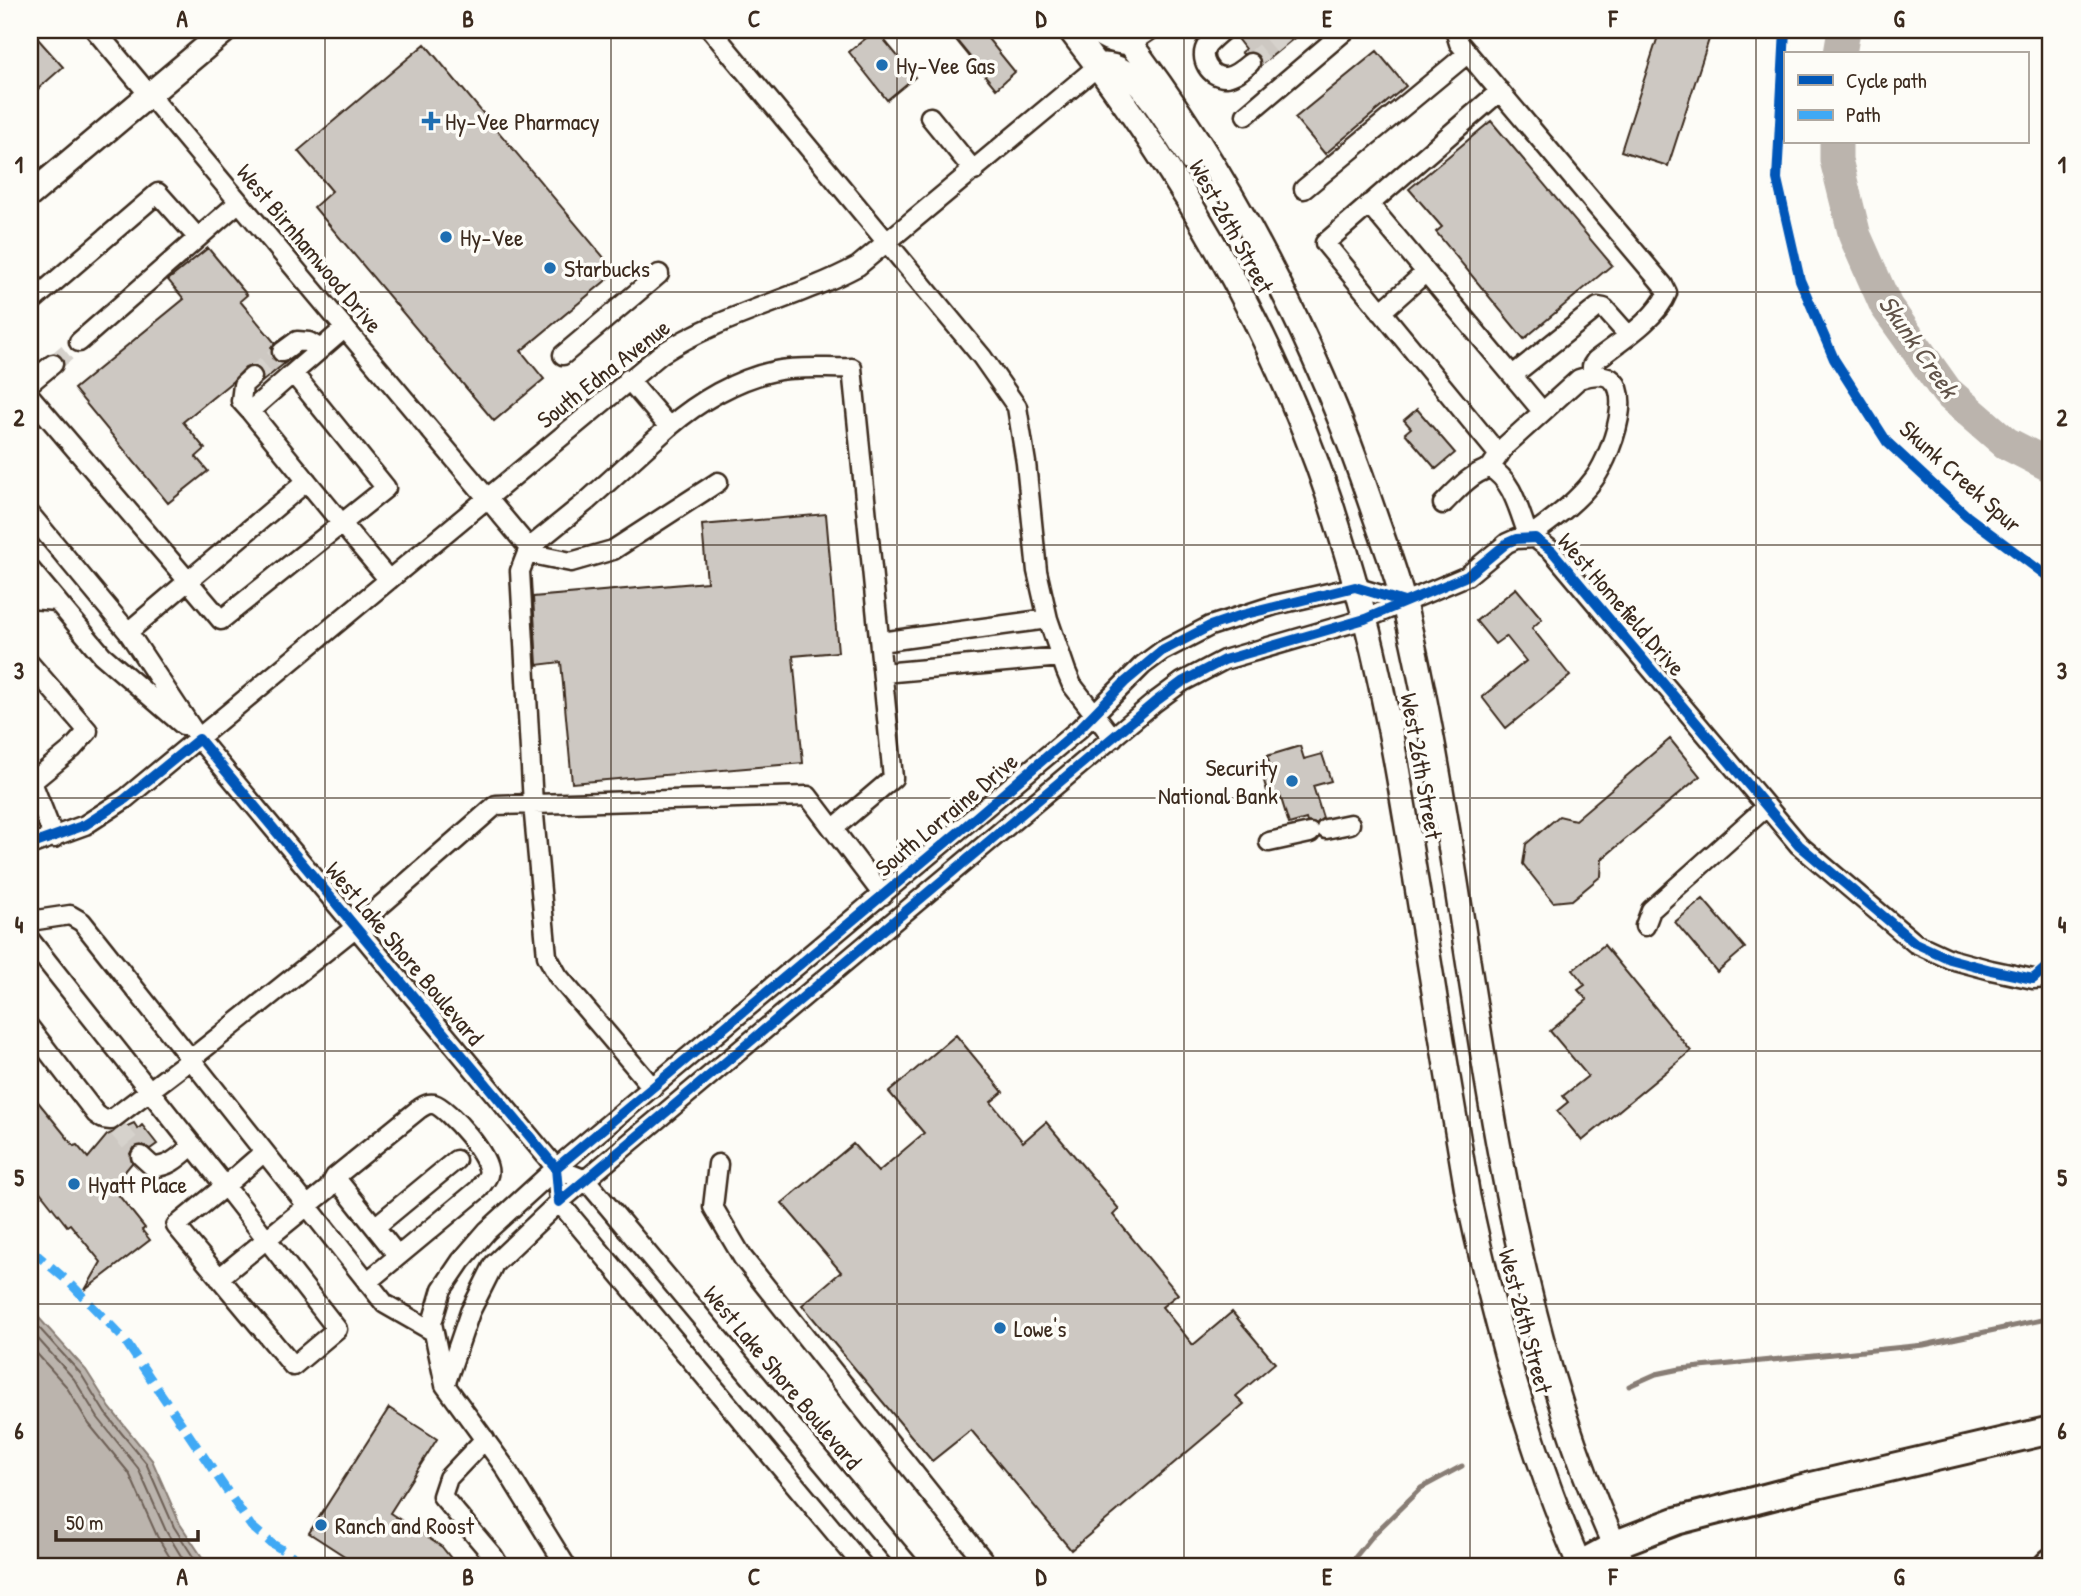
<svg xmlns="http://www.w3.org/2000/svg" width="2081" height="1596" viewBox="0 0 2081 1596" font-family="'Patrick Hand',sans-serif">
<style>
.water{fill:#bbb4ad;stroke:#887d74;stroke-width:2}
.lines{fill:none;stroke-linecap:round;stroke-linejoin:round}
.shore{stroke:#6e6157;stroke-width:2}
.stream{stroke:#887d74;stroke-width:5}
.river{stroke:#bbb4ad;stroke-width:33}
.building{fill:#cdc8c2;stroke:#3b2a1e;stroke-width:2}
.minor-tunnel{stroke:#d6d2cc;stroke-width:18;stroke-dasharray:18 9;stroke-linecap:butt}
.minor-casing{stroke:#3b2a1e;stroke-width:23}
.major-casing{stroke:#3b2a1e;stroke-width:28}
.highway-casing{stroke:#3b2a1e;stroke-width:32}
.minor{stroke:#fdfcf7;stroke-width:18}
.major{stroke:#fdfcf7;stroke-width:23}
.highway{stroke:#fdfcf7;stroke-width:26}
.quiet{stroke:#3fa9f5;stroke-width:9;stroke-dasharray:18 9;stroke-linecap:butt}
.cycleway-casing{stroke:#fdfcf7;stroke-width:15}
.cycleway{stroke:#0057b8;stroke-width:10}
.grid{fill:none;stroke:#3b2a1e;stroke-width:2;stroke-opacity:0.55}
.poi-dot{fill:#1f6fb2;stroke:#fdfcf7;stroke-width:2.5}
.labels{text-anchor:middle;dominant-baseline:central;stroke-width:7;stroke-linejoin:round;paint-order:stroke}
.poi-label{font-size:24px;fill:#3b2a1e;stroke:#fdfcf7;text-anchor:start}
.street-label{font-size:24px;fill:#3b2a1e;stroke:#fdfcf7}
.water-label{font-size:26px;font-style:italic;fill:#615349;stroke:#fdfcf7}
.neatline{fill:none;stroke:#3b2a1e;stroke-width:2.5}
.grid-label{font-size:23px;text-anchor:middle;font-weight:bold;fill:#3b2a1e}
</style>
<rect width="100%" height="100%" fill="#fdfcf7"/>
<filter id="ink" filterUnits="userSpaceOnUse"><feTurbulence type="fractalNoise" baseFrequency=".0143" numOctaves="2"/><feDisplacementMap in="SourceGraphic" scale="14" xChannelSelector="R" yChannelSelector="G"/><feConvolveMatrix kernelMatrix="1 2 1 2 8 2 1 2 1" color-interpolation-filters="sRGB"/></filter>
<g filter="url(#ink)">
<path class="water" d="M30 1308 86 1370 110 1408 152 1460 180 1524 208 1566H30Z"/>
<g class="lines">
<path class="shore" d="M30 1318 81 1374 105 1413 146 1463 174 1527 199 1566
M30 1330 74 1379 98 1418 138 1468 166 1531 187 1566
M30 1346 66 1386 89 1424 129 1473 157 1536 175 1566"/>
<path class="stream" d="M1629 1386 1656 1374 1680 1369 1924 1345 2051 1318
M1348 1566 1375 1533 1421 1488 1462 1466"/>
<path class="river" d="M1840 54 1844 30
M1836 142V160L1855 236 1886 306 1947 392 2006 443 2051 466"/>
</g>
<path class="building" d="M30 30 63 67 30 96Z
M876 30 915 77 887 100 849 52Z
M948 30H981L1015 72 996 89Z
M1242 30H1304L1261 65 1259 56 1254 53 1243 54 1241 52 1245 49 1235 36Z
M1660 30H1712L1668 166 1621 151Z
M425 44 616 272 521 351 544 379 494 421 314 207 332 191 298 151Z
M1377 51 1406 86 1325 154 1295 118Z
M1491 121 1612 265 1524 339 1436 232 1442 227 1409 189Z
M208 248 247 295 240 301 275 343 271 348 272 358 278 363H285L263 381V374L260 369 250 366 245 368 233 381 183 422 205 449 196 457 208 471 168 503 74 389 184 299 168 280Z
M1417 409 1455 453 1436 469 1405 433 1411 428 1404 420Z
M826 514 838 652 793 656 803 763 572 783 561 662 537 665 533 597 707 582 702 525Z
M1516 588 1542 619 1532 628 1570 676 1506 728 1482 697 1526 661 1506 636 1495 644 1476 621Z
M1670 739 1700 776 1602 859 1601 876 1572 900 1553 902 1523 864 1526 844 1559 816 1575 820Z
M1300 746 1304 759 1322 754 1331 781 1313 786 1323 818 1316 824 1307 822 1306 819 1289 824 1280 795 1269 798 1261 771 1271 768 1267 756Z
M1703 899 1745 948 1717 972 1675 922Z
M1604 945 1691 1051 1582 1141 1557 1111 1568 1102 1563 1096 1588 1076 1550 1031 1587 1000 1578 990 1585 985 1573 970Z
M956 1035 1003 1092 991 1102 1023 1142 1046 1122 1119 1209 1113 1215 1178 1294 1162 1307 1193 1345 1232 1312 1275 1363 1236 1396 1244 1404 1071 1550 971 1430 932 1461 802 1305 841 1272 782 1203 853 1144 878 1172 924 1133 889 1092Z
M30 1092 74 1146 77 1145 88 1158 107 1135 134 1123 138 1129 142 1125 157 1144 150 1149 143 1145 133 1148 130 1154 132 1163 112 1187 145 1228 142 1230 150 1240 85 1290 101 1262 70 1224 67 1226 30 1179Z
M389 1408 437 1439 390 1513 442 1547 457 1566H360L309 1533Z"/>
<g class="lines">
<path class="minor-tunnel" d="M1250 63 1289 30
M53 364 79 342
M252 377 282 352
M118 1129 141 1156"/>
<g class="minor-casing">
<path id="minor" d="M95 30 529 548 587 501 669 427
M711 30 982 357 1017 407 1026 463 1037 571 1048 619 1066 671 1072 685 1113 738
M1223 30C1218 34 1211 40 1207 45 1198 58 1210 78 1226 77 1235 76 1243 69 1250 63
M1455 30 1459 43 1663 285 1667 293C1657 319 1618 343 1596 360L1592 366V375
M1131 43 1150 30
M1246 115 1346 30
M930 117 974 171
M1304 189 1468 53
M1369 204 1542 411
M30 303 158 193 198 238
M1381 312 1426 272
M79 342 239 202
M282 352 297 341 309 342 321 349
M563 355 659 274
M293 373 345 328
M1513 375 1598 307 1604 308 1628 335
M628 379 669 427C698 402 736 379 775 371 799 366 827 369 852 368L893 778 833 829
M30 383 53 364
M30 396 188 581 128 632
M250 411 241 401 243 385 252 377
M1499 455 1325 243 1500 91
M307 481 188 581 221 620 386 488 293 373 250 411C296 468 342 525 389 580
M1443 504C1457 490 1470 474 1490 468 1514 481 1519 513 1529 537 1553 519 1576 503 1594 479 1614 452 1648 355 1579 379L1505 446 1490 468
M30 514 128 632 199 739 556 1168 586 1180 909 1566
M30 569 102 655 183 725
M30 599 57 601
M880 642 1048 619
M30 664 88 731 72 749 32 782 54 838
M883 673 1061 657
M1326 829 1350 824
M1269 842 1310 833
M30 845 85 825 125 799 661 354C722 314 795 300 858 266L1098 66
M30 921 70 915 82 922 385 1304 434 1332
M1645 926 1651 910 1766 807
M30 940 225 1186 264 1152
M30 1028 96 1114 103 1119 111 1120 191 1059 356 927 496 805 808 796 883 895
M653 1088 558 976 547 956 533 804 520 571 529 548 532 554 571 562 613 550 718 482
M141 1156 153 1167C170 1167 180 1156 193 1145
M718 1164 713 1207 743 1258 988 1566
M556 1168 559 1202 863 1566
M335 1177 398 1256
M225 1186 337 1329 293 1366 176 1226Z
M375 1227 456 1160
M219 1278 328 1189 335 1177 419 1109C424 1106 427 1103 434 1104 448 1108 494 1160 488 1175 487 1179 481 1185 479 1189L367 1282
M445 1385 470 1312 494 1264 559 1202 1155 702 1182 682 1224 660 1365 619 1467 576 1507 543 1516 539 1535 538 1552 551 1799 845 1915 943 1950 959 1991 970 2033 979 2051 978
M485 1439 448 1478 442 1496 493 1556 499 1566
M566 1566 504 1466 445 1385 432 1323 442 1289 461 1261 487 1231 556 1168 1079 729 1143 665 1162 651 1210 626 1275 605 1355 587 1404 602"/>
</g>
<g class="major-casing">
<path id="major" d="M1070 30C1180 172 1273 330 1330 501 1347 554 1364 609 1376 664 1394 742 1406 821 1419 899 1435 998 1451 1098 1468 1197 1495 1323 1529 1448 1580 1566
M1096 30C1106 40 1117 42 1131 43
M1120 30C1230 172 1315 337 1372 507 1383 540 1397 574 1405 608 1480 926 1482 1267 1624 1566
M1098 66C1134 56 1174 134 1191 160
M30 195 226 30"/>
</g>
<g class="highway-casing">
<path id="highway" d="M1577 1566 1624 1541 1676 1521 1799 1489 2051 1430
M2047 1566 2051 1562"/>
</g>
<use href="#minor" class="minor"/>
<use href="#major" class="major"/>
<use href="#highway" class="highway"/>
<path class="quiet" d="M30 1249 70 1283 123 1338 251 1526 271 1543 309 1566"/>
<g class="cycleway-casing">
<path id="cycleway" d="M1785 30 1777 179 1800 280 1834 359 1887 442 1967 516 2051 579
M30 845 85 825 125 799 199 739 556 1168 559 1202
M556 1168 962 829 1079 729 1125 682 1162 651 1210 626 1242 615 1355 587 1404 602
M559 1202 1155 702 1182 682 1224 660 1365 619 1467 576 1507 543 1516 539 1535 538 1552 551 1799 845 1915 943 1950 959 1991 970 2033 979 2051 963"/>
</g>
<use href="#cycleway" class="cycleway"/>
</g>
</g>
<path class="grid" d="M325 30V1566M611 30V1566M897 30V1566M1184 30V1566M1470 30V1566M1756 30V1566M30 292H2051M30 545H2051M30 798H2051M30 1051H2051M30 1304H2051"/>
<g class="poi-dot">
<circle cx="882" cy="65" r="7"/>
<path d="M427.5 110.5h7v7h7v7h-7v7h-7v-7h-7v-7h7z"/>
<circle cx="446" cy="237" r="7"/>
<circle cx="550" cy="268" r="7"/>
<circle cx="1292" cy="781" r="7"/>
<circle cx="74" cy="1184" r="7"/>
<circle cx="1000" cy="1328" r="7"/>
<circle cx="321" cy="1525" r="7"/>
</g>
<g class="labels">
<g class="poi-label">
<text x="896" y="65">Hy-Vee Gas</text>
<text x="445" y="121">Hy-Vee Pharmacy</text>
<text x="460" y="237">Hy-Vee</text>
<text x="564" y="268">Starbucks</text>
<text x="1278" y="767" text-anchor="end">Security<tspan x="1278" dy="28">National Bank</tspan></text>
<text x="88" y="1184">Hyatt Place</text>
<text x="1014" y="1328">Lowe's</text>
<text x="335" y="1525">Ranch and Roost</text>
</g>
<g class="street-label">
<text transform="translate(1232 226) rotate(61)">West 26th Street</text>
<text transform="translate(310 248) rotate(50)">West Birnhamwood Drive</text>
<text transform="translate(603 373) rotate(-38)">South Edna Avenue</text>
<text transform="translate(1961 476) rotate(42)">Skunk Creek Spur</text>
<text transform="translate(1622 604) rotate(49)">West Homefield Drive</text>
<text transform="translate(1422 766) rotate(80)">West 26th Street</text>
<text transform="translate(946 814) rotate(-40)">South Lorraine Drive</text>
<text transform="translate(405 953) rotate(50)">West Lake Shore Boulevard</text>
<text transform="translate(1526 1321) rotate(75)">West 26th Street</text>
<text transform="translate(783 1377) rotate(50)">West Lake Shore Boulevard</text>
</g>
<g class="water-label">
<text transform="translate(1919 346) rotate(55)">Skunk Creek</text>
</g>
</g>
<rect width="2081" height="1596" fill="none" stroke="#fdfcf7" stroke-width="77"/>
<rect x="1784" y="52" width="245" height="91" fill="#fdfcf7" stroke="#afa8a0" stroke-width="2"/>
<rect x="1798" y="75" width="35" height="10" fill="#0057b8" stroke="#afa8a0" stroke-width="2"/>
<text x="1846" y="88" font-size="21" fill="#3b2a1e">Cycle path</text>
<rect x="1798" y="110" width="35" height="10" fill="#3fa9f5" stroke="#afa8a0" stroke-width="2"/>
<text x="1846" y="122" font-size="21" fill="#3b2a1e">Path</text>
<path d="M56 1530v10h142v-10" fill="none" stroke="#3b2a1e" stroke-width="3.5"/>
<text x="66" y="1530" font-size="21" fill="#3b2a1e" stroke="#fdfcf7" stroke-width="5" paint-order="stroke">50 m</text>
<rect x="38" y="38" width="2004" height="1520" class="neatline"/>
<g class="grid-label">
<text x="182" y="27">A</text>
<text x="468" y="27">B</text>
<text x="754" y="27">C</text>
<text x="1041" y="27">D</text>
<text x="1327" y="27">E</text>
<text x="1613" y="27">F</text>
<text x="1899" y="27">G</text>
<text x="19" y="173">1</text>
<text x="2062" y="173">1</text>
<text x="19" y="426">2</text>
<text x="2062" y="426">2</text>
<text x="19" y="679">3</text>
<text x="2062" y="679">3</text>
<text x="19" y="933">4</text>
<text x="2062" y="933">4</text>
<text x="19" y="1186">5</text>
<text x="2062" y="1186">5</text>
<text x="19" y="1439">6</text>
<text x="2062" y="1439">6</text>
<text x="182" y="1585">A</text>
<text x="468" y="1585">B</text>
<text x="754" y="1585">C</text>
<text x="1041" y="1585">D</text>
<text x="1327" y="1585">E</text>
<text x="1613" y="1585">F</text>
<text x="1899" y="1585">G</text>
</g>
</svg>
